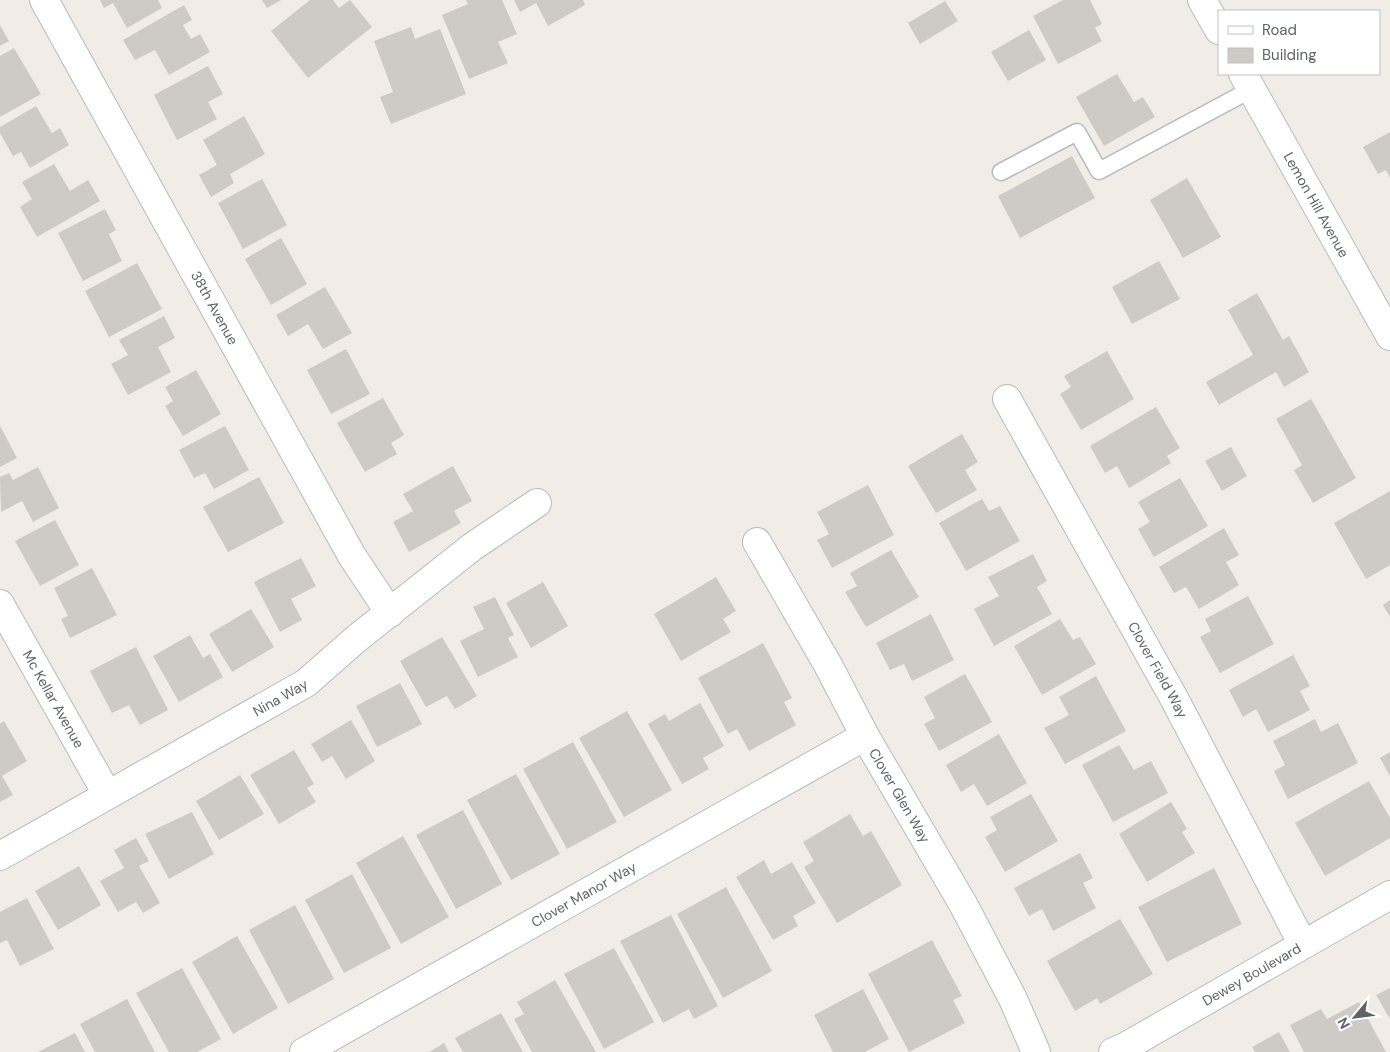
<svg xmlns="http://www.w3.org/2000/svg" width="1390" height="1052" viewBox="0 0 1390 1052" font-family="'DM Sans',sans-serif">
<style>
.building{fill:#cecac5}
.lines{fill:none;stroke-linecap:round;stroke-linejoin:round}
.lane-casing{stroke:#b6babe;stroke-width:19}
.street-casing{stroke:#b6babe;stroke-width:30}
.secondary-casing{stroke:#b7bcc1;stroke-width:30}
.lane{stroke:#fff;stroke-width:16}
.street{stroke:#fff;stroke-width:28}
.secondary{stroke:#fff;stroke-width:28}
.labels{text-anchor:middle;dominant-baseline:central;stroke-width:4;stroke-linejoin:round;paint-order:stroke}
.street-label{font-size:14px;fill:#5d6368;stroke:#fff}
</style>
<rect width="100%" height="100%" fill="#f1ede6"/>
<path class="building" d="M100 0H158L162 8 127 28 113 3 104 8Z
M262 0H281L267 8Z
M310 0H333L339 8 350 0 372 27 308 78 271 31Z
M466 0H502L517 34 498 42 508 63 469 79 442 15 468 4Z
M514 0H583L585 5 548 26 536 3 520 12Z
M1063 0H1090L1102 24 1095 28 1102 41 1058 64 1033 16Z
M945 1 958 21 920 44 908 23Z
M184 5 192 20 183 25 191 39 200 34 210 52 169 75 155 50 135 60 123 40Z
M0 25 9 41 0 46Z
M411 27 415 39 440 29 466 94 391 124 380 97 393 92 374 41Z
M1029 30 1046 60 1008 81 991 52Z
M14 48 41 94 0 117V56Z
M208 66 223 94 208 102 217 119 177 140 154 95Z
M1117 74 1134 102 1143 97 1155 117 1104 146 1076 97Z
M36 106 52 133 60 128 69 145 30 168 21 152 13 156 0 133V127Z
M244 116 265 154 230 174 234 183 211 197 199 175 217 165 203 140Z
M1390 132V178L1386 170 1378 174 1363 147Z
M1072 156 1095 198 1020 238 998 196Z
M54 164 70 191 88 180 100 201 37 237 20 207 32 199 22 182Z
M1187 178 1221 237 1183 258 1150 200Z
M262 179 287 225 243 249 218 203Z
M105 209 116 230 109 234 122 261 83 281 58 233Z
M281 238 307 284 271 305 245 259Z
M1159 261 1180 299 1132 324 1112 287Z
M137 263 162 309 109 337 85 291Z
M325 287 352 333 323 349 308 324 288 336 276 315Z
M1257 293 1283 340 1289 336 1309 372 1284 387 1276 372 1219 405 1206 382 1253 355 1228 310Z
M164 316 175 338 158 347 171 372 128 395 111 364 128 355 119 340Z
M346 349 370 394 331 414 307 370Z
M1107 351 1134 399 1081 430 1060 394 1071 387 1064 376Z
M196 370 221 414 183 436 165 406 173 401 165 387Z
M383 398 404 435 391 443 397 454 365 472 337 423Z
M1311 399 1356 478 1313 503 1294 470 1302 465 1276 419Z
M1156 407 1180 448 1167 456 1171 463 1129 488 1117 466 1105 473 1090 446Z
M0 426 17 458 0 467Z
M225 426 249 470 214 489 205 473 194 478 179 450Z
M962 434 978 462 965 470 977 490 936 513 908 466Z
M1231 447 1247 476 1222 491 1205 461Z
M453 466 472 501 454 511 461 523 409 552 393 522 413 511 403 494Z
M38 467 59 508 33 522 22 501 1 512 0 477 9 473 13 480Z
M259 477 284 523 228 552 203 507Z
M1180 478 1208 526 1154 557 1138 529 1150 522 1138 502Z
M868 485 894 535 832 568 817 540 829 534 817 512Z
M1390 491V565L1366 579 1334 523Z
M982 499 989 511 1000 506 1020 541 966 571 939 523Z
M55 520 79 565 40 586 15 541Z
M1224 528 1239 555 1226 562 1239 585 1199 609 1186 587 1174 593 1159 567Z
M891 550 919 597 866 627 845 592 857 586 850 573Z
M1033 554 1047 581 1037 587 1052 614 994 646 974 609 999 596 988 577Z
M301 558 316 586 291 599 302 620 280 632 254 582Z
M92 568 117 615 70 638 61 619 68 616 54 588Z
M716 577 736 611 723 619 731 632 681 661 654 614Z
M543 582 568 626 531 648 506 603Z
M1248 596 1274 644 1220 673 1200 637 1211 631 1205 619Z
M495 597 514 635 508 638 518 657 478 677 460 641 484 629 473 607Z
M1390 600V617L1383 605Z
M251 609 274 647 232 672 209 634Z
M931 614 954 660 912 681 904 664 890 670 876 643Z
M1060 619 1073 640 1080 637 1096 664 1042 695 1014 646Z
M190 635 203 658 210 654 223 677 179 702 153 656Z
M442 637 477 696 455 709 447 696 426 707 400 661Z
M763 643 792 698 784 702 796 725 749 751 737 729 728 734 698 678Z
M136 647 168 710 140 725 129 705 112 713 90 671Z
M1293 655 1310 686 1300 691 1310 710 1268 732 1256 709 1243 717 1229 690Z
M965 674 992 722 939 751 924 724 935 718 924 697Z
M1096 676 1126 731 1065 764 1044 728 1069 715 1059 697Z
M400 683 422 724 377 747 356 706Z
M700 703 724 746 703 758 709 769 682 784 648 724 665 714 669 721Z
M627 711 672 790 624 817 579 738Z
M1315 719 1321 732 1338 723 1358 763 1288 799 1274 771 1285 765 1273 741Z
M351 720 375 761 346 779 332 756 322 762 311 744Z
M4 721 27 761 2 776 13 795 0 802V724Z
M999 734 1027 783 987 806 974 784 961 792 946 765Z
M573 742 617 822 567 849 523 769Z
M1119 745 1134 770 1151 761 1168 793 1113 822 1082 765Z
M294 750 314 784 307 788 316 802 279 824 250 775Z
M1390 752V776L1380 758Z
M516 774 560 854 511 880 467 800Z
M240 775 264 814 219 840 196 801Z
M1369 781 1390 818V838L1325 876 1295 823Z
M1031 794 1058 841 1005 872 985 837 997 830 990 817Z
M1171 802 1187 829 1182 832 1195 853 1147 882 1119 834Z
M463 810 502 884 456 909 416 835Z
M192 812 214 854 169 879 145 834Z
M850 814 863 836 871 831 902 885 837 923 804 867 814 861 803 842Z
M403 836 449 917 401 944 356 863Z
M136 838 149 861 139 866 160 903 143 913 136 902 118 912 100 881 124 868 114 850Z
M1080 853 1093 878 1083 883 1096 908 1053 931 1042 909 1029 916 1014 888Z
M764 860 771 874 792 862 816 903 793 916 798 926 773 940 736 877Z
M79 866 101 905 58 930 35 891Z
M1214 868 1242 924 1167 962 1138 907Z
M352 874 391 948 344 973 305 900Z
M726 887 772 971 723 998 677 914Z
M27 898 54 949 20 966 7 940 0 943V912Z
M295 905 334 979 288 1004 249 930Z
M671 915 718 1006 694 1019 689 1009 663 1023 620 941Z
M1120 919 1153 974 1100 1004 1097 998 1075 1011 1047 961Z
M237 936 278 1008 233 1034 192 962Z
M932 940 962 996 953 1000 965 1023 909 1052 868 974Z
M614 948 654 1022 604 1049 564 974Z
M182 968 221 1039 197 1052H169L136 993Z
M555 980 596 1052H532L514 1019 524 1014 517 1002Z
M1390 988V1019L1376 995Z
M863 989 889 1039 865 1052H833L814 1015Z
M127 999 155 1052H95L80 1024Z
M1359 1002 1386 1052H1304L1290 1025 1321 1009 1327 1019Z
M501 1013 523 1052H463L455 1038Z
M1279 1032 1290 1052H1255L1252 1047Z
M75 1033 85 1052H38Z
M444 1043 449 1052H429Z"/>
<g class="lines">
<g class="lane-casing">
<path id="lane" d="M1001 172 1077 132 1099 171 1252 89"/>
</g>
<g class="street-casing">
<g id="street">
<path id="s1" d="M44 0 352 556 390 613"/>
<path id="s2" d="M1007 399 1175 700 1302 943"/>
<path id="s3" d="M757 542 828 665 865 736 963 904 1013 999 1036 1052"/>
<path id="s4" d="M0 604 107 794"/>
<path id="s5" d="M0 856 306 683 356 639 472 547 537 503"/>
<path id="s6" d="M304 1052 865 736"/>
<path id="s7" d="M1113 1052 1125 1047 1390 895"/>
</g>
</g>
<g class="secondary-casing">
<g id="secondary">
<path d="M1202 0 1219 30"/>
<path id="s8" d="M1243 74 1390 336"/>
</g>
</g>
<use href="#lane" class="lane"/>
<use href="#street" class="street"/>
<use href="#secondary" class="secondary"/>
</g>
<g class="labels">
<g class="street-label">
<text stroke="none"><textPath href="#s8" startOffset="150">Lemon Hill Avenue</textPath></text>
<text stroke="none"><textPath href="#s1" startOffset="352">38th Avenue</textPath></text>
<text stroke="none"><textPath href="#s2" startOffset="310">Clover Field Way</textPath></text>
<text stroke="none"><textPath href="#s5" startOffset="322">Nina Way</textPath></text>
<text stroke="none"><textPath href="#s4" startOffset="109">Mc Kellar Avenue</textPath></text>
<text stroke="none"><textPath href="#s3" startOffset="291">Clover Glen Way</textPath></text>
<text stroke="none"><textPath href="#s6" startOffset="321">Clover Manor Way</textPath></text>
<text stroke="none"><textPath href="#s7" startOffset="159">Dewey Boulevard</textPath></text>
</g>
</g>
<rect x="1218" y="10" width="162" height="65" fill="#ffffff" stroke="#bec1c3"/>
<rect x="1228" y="26" width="25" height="8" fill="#ffffff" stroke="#bec1c3"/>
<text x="1262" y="35" font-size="15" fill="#5d6368">Road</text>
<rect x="1228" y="48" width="25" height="15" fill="#cecac5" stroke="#bec1c3"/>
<text x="1262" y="60" font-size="15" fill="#5d6368">Building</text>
<g transform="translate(1355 1017) rotate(241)" stroke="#ffffff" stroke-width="4" paint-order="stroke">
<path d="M0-4L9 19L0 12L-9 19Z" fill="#5d6368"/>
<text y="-8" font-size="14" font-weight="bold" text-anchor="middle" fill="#5d6368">N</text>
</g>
</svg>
